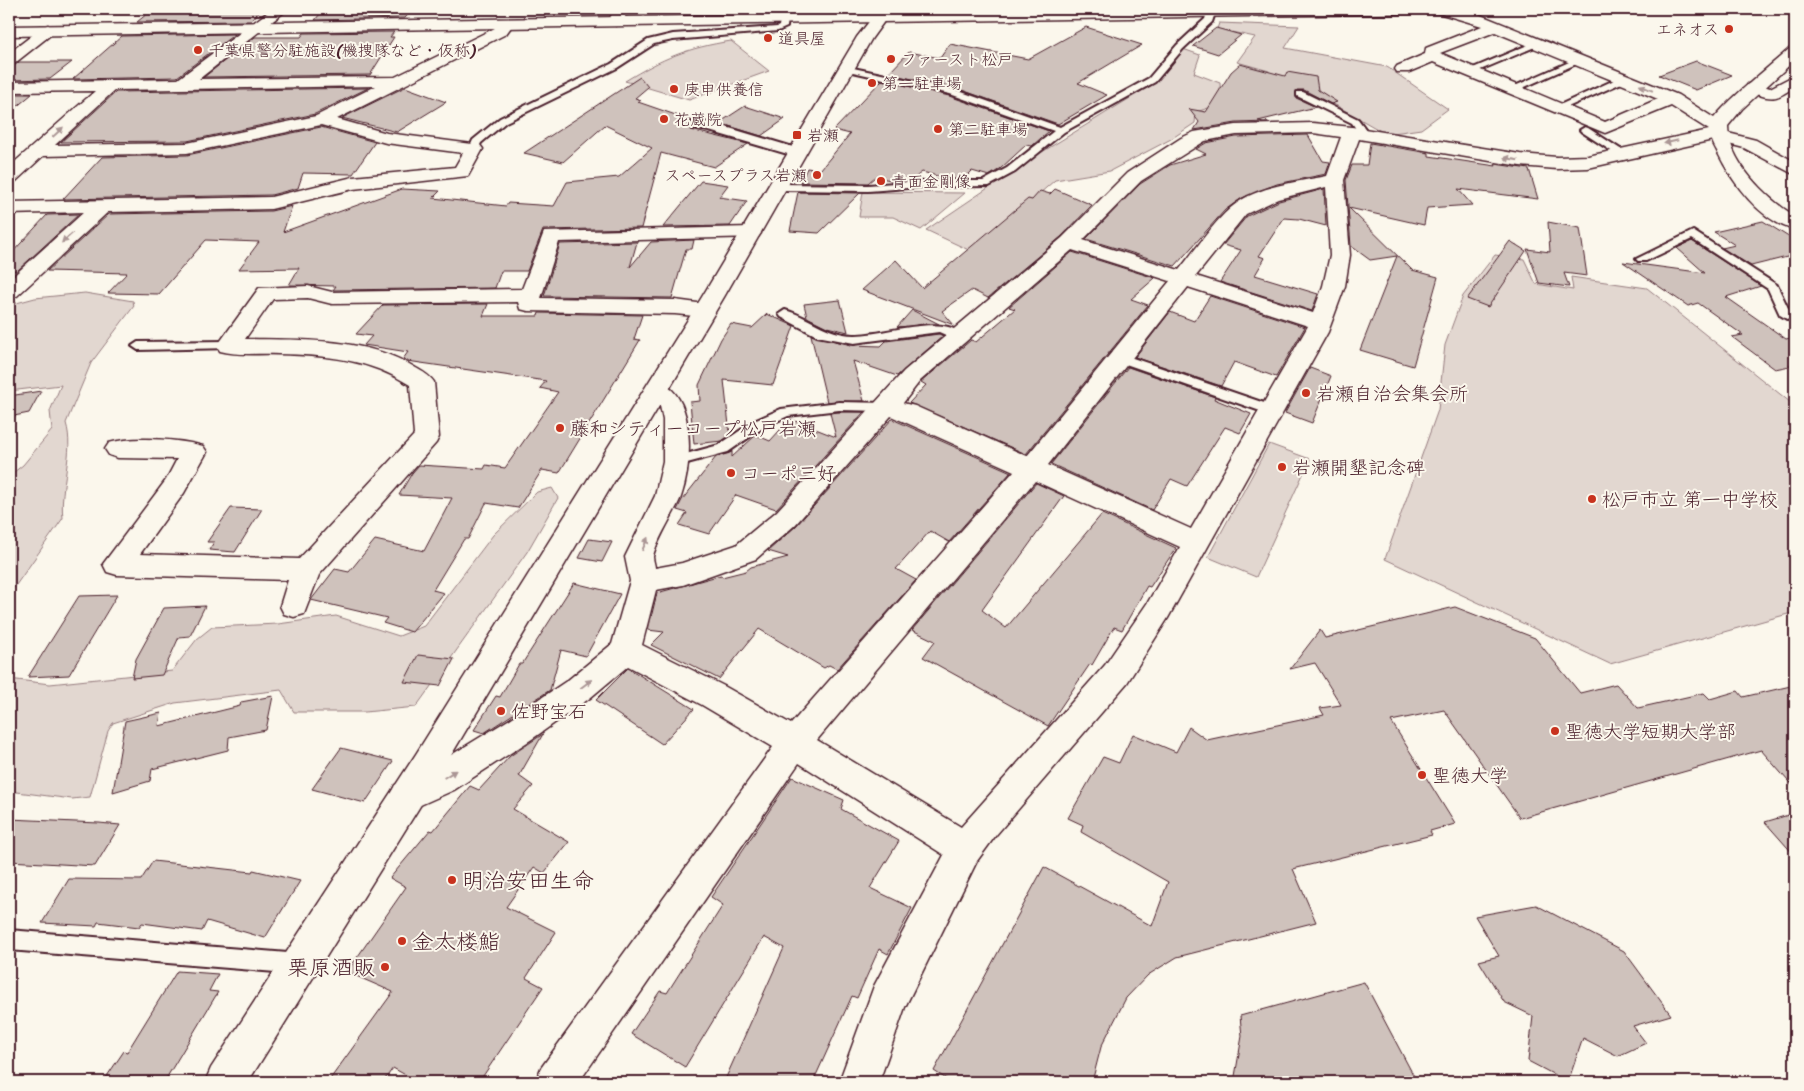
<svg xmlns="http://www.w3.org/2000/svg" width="1804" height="1091" viewBox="0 0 1804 1091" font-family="Sriracha,'Klee One',sans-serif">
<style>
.green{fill:#e2d7d0;stroke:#967b7e}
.building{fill:#cfc2bc;stroke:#4a1f2b}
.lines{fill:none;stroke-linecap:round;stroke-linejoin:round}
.service-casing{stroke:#4a1f2b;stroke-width:4}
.pedestrian-casing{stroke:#4a1f2b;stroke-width:4}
.minor-casing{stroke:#4a1f2b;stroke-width:3}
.tertiary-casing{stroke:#4a1f2b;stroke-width:3}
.trunk-casing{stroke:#4a1f2b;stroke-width:3}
.service{fill:#fbf7ec;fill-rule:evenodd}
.pedestrian{fill:#fbf7ec;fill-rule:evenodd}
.minor{fill:#fbf7ec;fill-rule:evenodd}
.tertiary{fill:#fbf7ec;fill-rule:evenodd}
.trunk{fill:#fbf7ec;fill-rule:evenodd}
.oneway{fill:#ab9695}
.poi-dot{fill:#c8321e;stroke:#fbf7ec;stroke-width:2}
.labels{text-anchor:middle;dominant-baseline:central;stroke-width:4;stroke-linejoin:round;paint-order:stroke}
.far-poi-label{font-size:16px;fill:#4a1f2b;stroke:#fbf7ec;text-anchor:start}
.poi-label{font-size:19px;fill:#4a1f2b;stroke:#fbf7ec;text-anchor:start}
.near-poi-label{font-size:22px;fill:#4a1f2b;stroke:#fbf7ec;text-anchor:start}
</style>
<rect width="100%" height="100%" fill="#fbf7ec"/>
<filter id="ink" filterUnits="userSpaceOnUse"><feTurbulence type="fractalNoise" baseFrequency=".02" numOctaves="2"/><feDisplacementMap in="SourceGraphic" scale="10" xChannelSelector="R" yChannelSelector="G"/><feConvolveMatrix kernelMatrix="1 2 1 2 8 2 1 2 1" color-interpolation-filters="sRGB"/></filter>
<g filter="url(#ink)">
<path class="green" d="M1219 23 1299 26 1285 48 1387 67 1448 109 1421 129 1386 134 1311 91 1272 84 1269 71 1237 62 1255 37 1217 29Z
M731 41 769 71 689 100 625 81C663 58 687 48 731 41Z
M1183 49 1200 55 1194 73 1220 83 1221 104 1196 112 1195 123 1171 139 1110 171 1055 180 973 252 926 230 1034 157 1153 84Z
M863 192 965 193 921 230 893 217H859Z
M1495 255 1524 259 1536 284 1573 290 1571 277 1647 288 1795 406V612L1610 664 1385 559 1438 410 1445 345 1463 296Z
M85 293 133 301 134 306 91 363 66 423C75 452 59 486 63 518L9 595V476L23 465 52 430 50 411 61 385 9 391V305L35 298Z
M1269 444 1310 459 1256 577 1208 557Z
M552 488 558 498 527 552 416 707 365 712H294L281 690 175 703 113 723 108 731 90 797 72 799 9 791V679L50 684 172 671 197 639 212 627 278 624 336 616 399 636 424 626 493 535 537 492Z"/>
<path class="building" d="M153 9H262L251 21 137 22Z
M324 9H413L405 18 315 20Z
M1086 27 1142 45 1078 83 1107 95 1058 124 956 88 888 74 909 52 940 58 950 44 1028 59Z
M1216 28 1241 35 1218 54 1193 46Z
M394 32 390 37H394L370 75 204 77 255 37H301L304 33Z
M235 34 177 77 73 79 122 36Z
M1696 61 1732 75 1696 90 1659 75Z
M19 62H72L50 79 9 80V70Z
M1240 64 1285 76 1287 72 1316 77 1318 90 1337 102 1331 104 1304 90H1297L1296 98 1316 107 1258 121 1268 122 1236 123 1194 130 1199 122 1189 109 1206 112 1231 72Z
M640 77 648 87 635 98 641 100 638 102 693 121 687 125 691 130 748 144 714 167 661 153 641 228 543 230 527 271H501L495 288 333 290 336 286 289 285 299 268 239 269 259 242 206 240 159 294 108 293 127 273 47 271 109 214 271 211 292 206 283 232 402 189 440 191 433 198 506 206 508 203 554 206 567 182 619 177 652 148 605 125 563 162 524 153Z
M882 80 949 96 1049 131 1032 146 1026 145 1000 169 989 176 972 171 964 179H949L922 172 912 180 896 181 875 177 868 183 800 182 807 168 820 170 850 134 834 130Z
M405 87 446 102 397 132 342 118Z
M368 88 315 114 187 141 61 142 116 92Z
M9 94H32L9 113Z
M745 106 785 119 761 136 719 123Z
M321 127 375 142 353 174 303 173 298 188 271 195 63 199 102 157 187 155Z
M1308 135 1323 161 1330 162 1326 174 1277 184 1242 198 1225 210 1175 266 1086 239 1140 184 1170 165 1206 154 1196 149 1206 143 1236 137Z
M1370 143 1429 153V156L1496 166 1495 164 1529 169 1538 199 1458 189 1472 205 1427 208 1424 225 1349 208 1412 270 1438 277 1413 366 1360 350 1397 256 1370 260 1351 246 1346 180 1352 165H1367Z
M701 181 728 185 719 197 747 201 730 226 663 227Z
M1055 189 1092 205 1061 237 988 298 972 290 942 311 954 325 862 290 896 260 922 288 1028 199 1032 200 1040 191 1050 194Z
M1324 189 1326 226 1299 219 1284 218 1259 256 1265 258 1255 275 1318 294 1312 311 1220 282 1241 250 1223 245 1247 216 1279 201Z
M798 192 860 193 819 233 790 231Z
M79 214 17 271 9 270V256L47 215Z
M1763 221 1795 241V255L1751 266 1722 248 1735 245 1714 232Z
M1548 222 1580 228 1587 276 1564 273 1569 287 1539 283 1527 249 1550 252Z
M694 240 692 249H686L672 298 544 296 560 244 637 242 630 267 651 242Z
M1510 241 1526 251 1488 307 1467 299Z
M1692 241 1761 286 1726 297 1786 339 1795 337V365L1775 369 1732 337 1743 335 1698 303 1688 306 1623 262 1705 273 1677 248Z
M1072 252 1155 278 1131 299 1148 305 1026 454 909 403 926 385 921 382 971 340 976 342 1015 309 1009 307Z
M1210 296 1305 327 1276 377 1234 362 1221 386 1135 357 1170 312 1194 321Z
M840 300 848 332 827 327 807 317 804 304Z
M488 304 483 316H538L539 313 642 315 634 339 640 340 559 473 542 470 518 508 486 503 468 539H464L433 590 444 593 412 632 383 623 387 618 311 600 335 569 349 572 375 540 424 551 452 498 399 495 412 473 419 465 484 469 486 465 505 468 558 392 540 388 546 381 407 361 403 359 408 352 364 345 372 336 356 334 383 305Z
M912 310 939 324 897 327Z
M767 314 794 326 773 385 724 380 730 435 722 441 694 444 690 402 700 401 699 385 721 339 731 324 752 328Z
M939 334 943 336 897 376 853 361 864 401 827 402 811 335 851 345 881 346 886 341Z
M1128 367 1215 397 1214 399 1251 414 1240 433 1225 427 1187 486 1171 479 1152 510 1051 464Z
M1310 368 1331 376 1312 423 1285 413Z
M41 391 29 413 9 417V396Z
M839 412H864L776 509 736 495 709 534 679 525 687 513 677 510 682 500 716 457 732 452V457L756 435 770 441 790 419 836 437 830 413Z
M892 419 1011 472 949 542 930 531 896 569 916 580 837 669 829 665 824 668 759 629 719 679 651 645 664 632 648 630 657 593 721 575 722 577 746 571 751 567 788 557 768 551 796 526Z
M1036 483 1064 496 982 610 1006 628 1102 514 1176 548 1150 587 1147 586 1122 630 1114 627 1092 665 1090 664 1048 726 923 657 935 641 912 630Z
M231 508 262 509 235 552 209 550 214 542H207Z
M589 539 612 542 602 562 579 558Z
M574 583 620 594 586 656 561 650 550 690 484 733 474 730 496 696 500 697 519 664H522Z
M117 595 69 675 28 677 79 596Z
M205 606 190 636 179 637 162 675 132 678 136 659 164 608Z
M1455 607 1535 638 1580 693 1616 684 1638 708 1704 693 1710 699 1738 691 1743 697 1795 685V789L1761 750 1520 818 1444 710 1391 721 1455 824 1430 831 1432 835 1293 869 1316 922 1177 957 1148 975 1126 998 1101 1047 1092 1082H951L934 1071 1044 867 1152 926 1168 882 1081 832 1083 825 1068 818 1103 757 1119 763 1133 734 1176 752 1189 727 1207 740 1324 715 1320 708 1341 705 1315 663 1290 669 1320 630 1325 638Z
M418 655 454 659 440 686 404 682Z
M628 668 694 709 662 744 596 700Z
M273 696 266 730 229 737 228 750 152 769 150 781 113 792 125 721 161 713 159 726 240 706 241 702Z
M543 734 519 776 533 786 513 809 569 842 544 873 534 867 506 907 556 932 526 978 543 987 479 1082H418L393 1068 383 1082H328L393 992 347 972 406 887 390 878 430 830 433 831 470 786 479 790 510 756Z
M341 748 393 761 365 803 312 789Z
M792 777 844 800 841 809 899 841 870 888 912 908 888 954 879 949 857 998 852 996 813 1082H724L784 948 764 937 685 1067 631 1034 660 991 667 993 723 905 711 897Z
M1795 813V856L1765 822Z
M9 819 99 823 120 825 95 866 9 861Z
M153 861 252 872 253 870 300 881 265 938 207 921 202 931 142 923 139 927 98 922 96 926 42 923 69 879 141 880Z
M1536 905 1624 951 1671 1015 1633 1026 1646 1043 1618 1056 1583 1038 1568 1082 1528 1061 1533 1016 1504 1002 1479 961 1499 956 1475 916Z
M177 971 218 974 209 991 218 992 164 1082H103L124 1051 127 1052Z
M1364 982 1417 1082H1234L1242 1036 1240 1016Z"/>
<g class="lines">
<g class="service-casing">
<path id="service" d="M1208 11 1215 13 1212 22 1183 49 1155 82 1064 132 1015 172 989 186 921 187 868 191 779 190 774 187 779 184 868 185 921 181H983L1007 168 1054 131 950 94 844 70V66L956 90 1060 127 1149 78 1177 45 1205 19Z
M781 16 788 18 787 27 778 31 673 40 654 44 617 68 506 122 481 143 477 151 469 149 473 140 500 118 611 64 648 40 673 34 777 27 779 26Z
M1535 42 1542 44 1473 73 1466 71Z
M1576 59 1583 61 1516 91 1508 89Z
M1623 76 1627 79 1626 81 1561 110 1553 108Z
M1297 92H1303L1358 119 1369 134 1361 136 1352 123 1297 96Z
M1585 127 1588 128 1628 154 1619 156 1582 132 1580 130Z
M1693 231 1777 285 1789 310 1795 315V324L1780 315 1768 289 1692 239 1646 261H1638L1636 259Z
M785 310C810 317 825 334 854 335 882 336 944 312 963 336L957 340 939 332 854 343 817 336 781 317 779 314Z
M229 341 233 342 235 345 233 348 138 350 132 346 138 342Z
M1121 354 1276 407 1278 410 1271 414 1266 413 1117 361 1115 358Z
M839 402 886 403 893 407 886 411 839 410 788 416 764 427 728 452 676 466 669 461 671 458 719 445 754 421 781 409Z
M9 930 300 954 307 957 310 964 307 971 300 974 9 950Z"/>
</g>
<g class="pedestrian-casing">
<path id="pedestrian" d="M696 121 716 124 803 150 805 153 798 157 709 131 691 128 689 125Z"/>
</g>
<g class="minor-casing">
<path id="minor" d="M272 9H288L199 79 395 77 495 28 501 20H511L514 23 506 34 337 119 387 133 480 145 483 149 468 176 353 189 271 209 108 212 17 296 9 297V280L84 212 9 214V202L271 197 353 177 455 167 463 153 386 143 321 125 187 153 43 156 16 181 9 183V167L95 91 9 92V82L178 79ZM376 86 316 116 187 143 55 145 115 90Z
M615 9H629L621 24 616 26 608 21Z
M1433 9H1457L1478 14 1678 95 1725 125 1728 133 1756 140 1795 162V175L1744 148 1713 140 1588 168 1557 169 1520 166 1359 139 1344 180 1350 255 1345 286 1328 332 1168 618 1127 683 996 835 977 861 905 1007 879 1082H839L874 986 944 855 799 763 579 1082H535L541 1068 773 747 702 705 628 666 590 698 532 739 454 790 407 811 395 807 390 796 395 785 430 768 510 719 568 680 612 644 630 581 625 557 655 496 663 461V420L660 406 645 389 649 384C659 381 664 383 672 390 695 413 691 468 681 497 675 512 655 543 653 557 653 560 655 565 655 568L682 563 736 545 777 511 904 371 1062 238 1127 173 1181 138 1194 132 1236 125 1313 123 1352 127 1520 154 1557 157 1588 156 1709 130 1671 106 1605 133 1433 62 1409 72H1397L1395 69 1397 66 1425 54 1426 48 1482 26 1435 12ZM1495 32 1658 99 1605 122 1440 53ZM1313 133 1341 137 1327 176C1297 182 1257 186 1233 206 1216 219 1193 253 1179 270L1083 240 1141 181 1205 141 1236 135ZM1326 187 1330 255 1323 286 1313 313 1196 276 1246 214 1278 199ZM1072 250 1170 281 1027 456 915 406 903 403 920 381ZM1188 287 1308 326 1191 529 1048 465ZM891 416 1014 471 791 724 724 686 642 645 656 590 683 585 756 559 795 525ZM1035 481 1180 547 1148 602 1105 665 961 827 817 740Z
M1795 75V87C1778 97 1776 101 1756 94 1751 93 1749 92 1746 88L1748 84 1754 83 1770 88Z
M751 227 758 229 761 233 758 237 559 242 541 298 675 300 712 305 715 310 712 315 704 317 675 314 528 311 520 309 518 302 332 304 308 298 273 299 245 339C301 340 366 337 416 368 423 372 429 375 434 382L439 437 436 443 319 575 304 614 294 617 284 614 280 606 288 580 117 575 107 572 103 564 166 480 177 459 118 458 109 455 105 449 109 443C133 436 179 439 203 446L207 452 184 493 140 554 299 559 414 435 410 385C369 359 326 355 278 354 259 353 238 356 220 351L217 346 259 288 308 286 332 292 522 289 544 232Z"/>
</g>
<g class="tertiary-casing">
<path id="tertiary" d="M879 9H893L872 38 724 297 440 774 248 1082H205L211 1068 416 754 702 297 857 37Z
M48 25 56 30 53 33 15 63 9 65V53L43 27Z
M1795 47V60L1742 109 1728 126C1728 162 1767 199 1795 216V230C1759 221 1732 182 1717 151 1713 144 1708 133 1710 125 1715 110 1775 62 1789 49Z"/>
</g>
<g class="trunk-casing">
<path id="trunk" d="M1165 9H1446L1439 13 9 36V26Z"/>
</g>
<use href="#service" class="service"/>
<use href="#pedestrian" class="pedestrian"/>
<use href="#minor" class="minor"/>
<use href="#tertiary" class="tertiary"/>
<use href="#trunk" class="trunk"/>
</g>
<defs><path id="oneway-solid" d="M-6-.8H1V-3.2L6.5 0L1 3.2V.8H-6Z" transform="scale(1.25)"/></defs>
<g class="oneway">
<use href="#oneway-solid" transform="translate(1646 88) rotate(-157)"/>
<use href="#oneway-solid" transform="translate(58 132) rotate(-43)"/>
<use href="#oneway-solid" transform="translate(1671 142) rotate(167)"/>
<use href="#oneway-solid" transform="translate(1511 159) rotate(-170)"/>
<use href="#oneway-solid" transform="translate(67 238) rotate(138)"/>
<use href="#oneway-solid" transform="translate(645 544) rotate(-66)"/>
<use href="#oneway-solid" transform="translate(586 684) rotate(-37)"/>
<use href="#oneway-solid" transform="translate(450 774) rotate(-32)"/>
</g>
</g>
<g class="poi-dot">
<circle cx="1729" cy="29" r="5"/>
<circle cx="768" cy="38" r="5"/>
<circle cx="198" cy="50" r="5"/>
<circle cx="891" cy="59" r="5"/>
<circle cx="872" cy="83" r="5"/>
<circle cx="674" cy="89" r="5"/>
<circle cx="664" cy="119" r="5"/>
<circle cx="938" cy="129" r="5"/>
<rect x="792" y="130" width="10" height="10" rx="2.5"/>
<circle cx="817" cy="175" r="5"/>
<circle cx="881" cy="181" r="5"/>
<circle cx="1306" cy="393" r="5"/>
<circle cx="560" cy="428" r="5"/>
<circle cx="1282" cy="467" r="5"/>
<circle cx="731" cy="473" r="5"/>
<circle cx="1592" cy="499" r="5"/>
<circle cx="501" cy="711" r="5"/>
<circle cx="1555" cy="731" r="5"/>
<circle cx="1422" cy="775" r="5"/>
<circle cx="452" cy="880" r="5"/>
<circle cx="402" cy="941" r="5"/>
<circle cx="385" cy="967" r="5"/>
</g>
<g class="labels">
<g class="far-poi-label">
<text x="1719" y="29" text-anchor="end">エネオス</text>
<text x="778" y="38">道具屋</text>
<text x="208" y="50">千葉県警分駐施設(機捜隊など・仮称)</text>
<text x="901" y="59">ファースト松戸</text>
<text x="882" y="83">第一駐車場</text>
<text x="684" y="89">庚申供養信</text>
<text x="674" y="119">花蔵院</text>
<text x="948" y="129">第二駐車場</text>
<text x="807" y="135">岩瀬</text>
<text x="807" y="175" text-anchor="end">スペースプラス岩瀬</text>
<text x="891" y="181">青面金剛像</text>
</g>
<g class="poi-label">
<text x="1316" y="393">岩瀬自治会集会所</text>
<text x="570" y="428">藤和シティーコープ松戸岩瀬</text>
<text x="1292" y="467">岩瀬開墾記念碑</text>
<text x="741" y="473">コーポ三好</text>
<text x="1602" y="499">松戸市立 第一中学校</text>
<text x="511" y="711">佐野宝石</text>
<text x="1565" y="731">聖徳大学短期大学部</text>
<text x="1432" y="775">聖徳大学</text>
</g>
<g class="near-poi-label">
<text x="462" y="880">明治安田生命</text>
<text x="412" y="941">金太楼鮨</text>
<text x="375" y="967" text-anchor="end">栗原酒販</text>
</g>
</g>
<rect width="1804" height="1091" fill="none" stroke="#fbf7ec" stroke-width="30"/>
<rect x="15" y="15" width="1774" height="1061" fill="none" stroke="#4a1f2b" stroke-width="2" filter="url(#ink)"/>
</svg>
